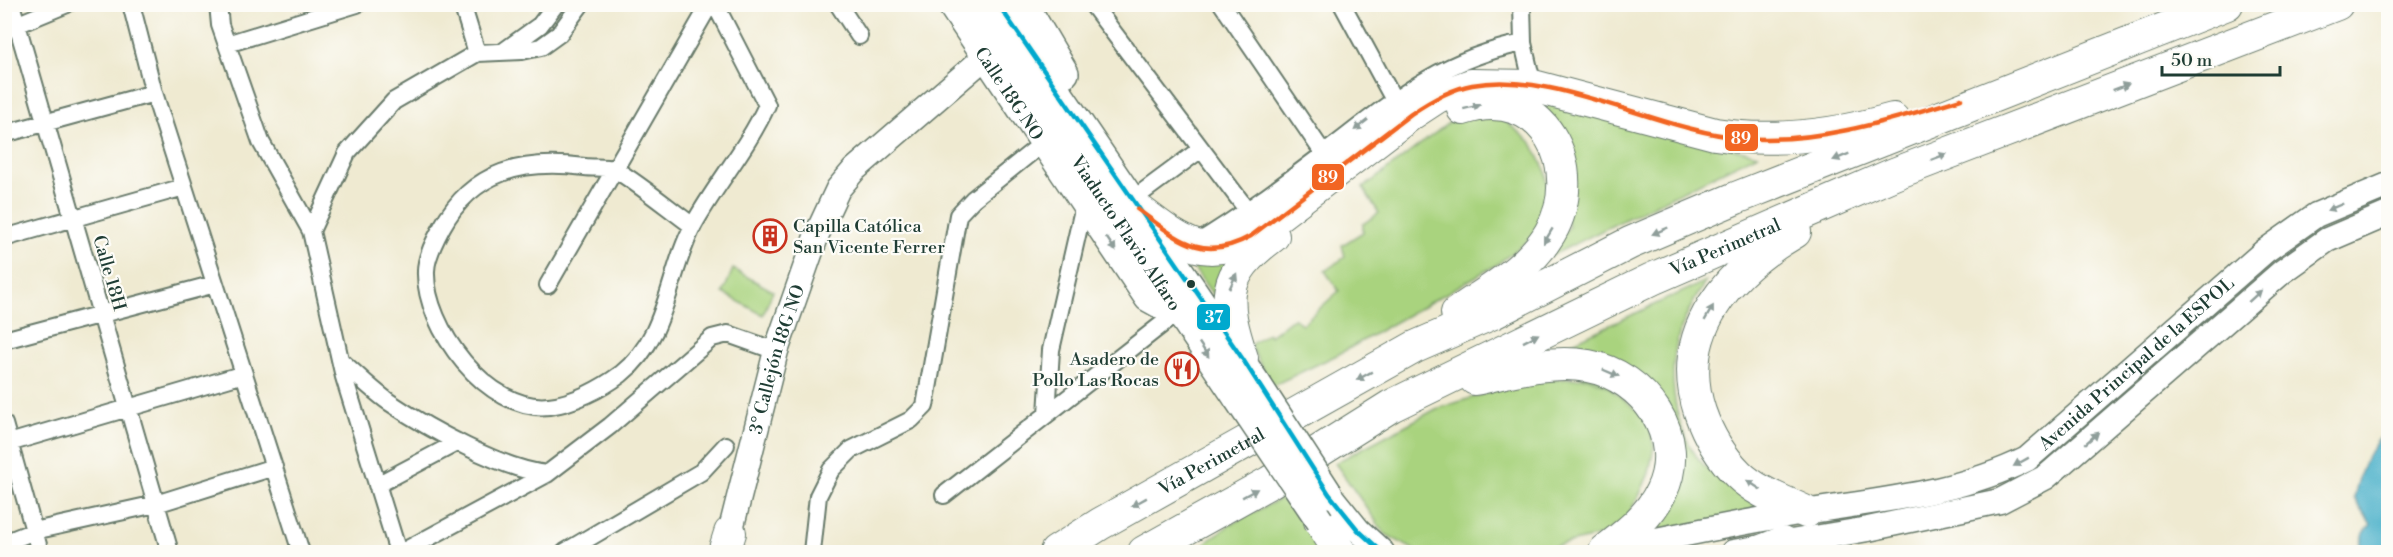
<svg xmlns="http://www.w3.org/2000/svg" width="2393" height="557" viewBox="0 0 2393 557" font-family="'Libre Bodoni',serif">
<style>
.green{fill:#a9d37e;stroke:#648859;stroke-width:1.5}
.water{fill:#4bb1ca;stroke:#35777f;stroke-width:1.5}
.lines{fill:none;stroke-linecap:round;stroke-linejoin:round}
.street-casing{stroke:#687a6b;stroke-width:20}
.secondary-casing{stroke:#687a6b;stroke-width:27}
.primary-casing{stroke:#687a6b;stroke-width:30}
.highway-casing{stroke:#687a6b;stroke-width:34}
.street{stroke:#fff;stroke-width:16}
.secondary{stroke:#fff;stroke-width:24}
.primary{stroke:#fff;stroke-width:27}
.highway{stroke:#fff;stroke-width:32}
.primary-bridge-casing{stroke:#687a6b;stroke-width:30;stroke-linecap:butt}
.primary-bridge{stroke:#fff;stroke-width:27}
.bus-1-casing{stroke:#fdfcf7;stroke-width:9}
.bus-2-casing{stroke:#fdfcf7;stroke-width:9}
.bus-1{stroke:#00a9ce;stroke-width:4.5}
.bus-2{stroke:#f26522;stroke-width:4.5}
.oneway{fill:#8f9e9a}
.bus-dot{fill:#1f3d34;stroke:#fdfcf7;stroke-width:2}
.labels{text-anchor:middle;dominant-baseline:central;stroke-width:4.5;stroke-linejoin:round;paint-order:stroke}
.street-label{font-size:18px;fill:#1f3d34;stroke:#fdfcf7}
.poi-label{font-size:18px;fill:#1f3d34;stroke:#fdfcf7;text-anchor:start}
.line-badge{stroke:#fdfcf7;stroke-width:2}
.badge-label{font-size:16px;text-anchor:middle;font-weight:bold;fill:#fff}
</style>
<rect width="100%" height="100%" fill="#fdfcf7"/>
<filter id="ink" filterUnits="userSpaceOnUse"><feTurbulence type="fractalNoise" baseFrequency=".0167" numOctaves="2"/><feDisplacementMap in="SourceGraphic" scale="12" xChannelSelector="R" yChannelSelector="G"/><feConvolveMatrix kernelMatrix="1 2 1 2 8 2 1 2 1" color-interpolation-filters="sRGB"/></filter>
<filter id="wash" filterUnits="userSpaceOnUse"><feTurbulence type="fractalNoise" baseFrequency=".008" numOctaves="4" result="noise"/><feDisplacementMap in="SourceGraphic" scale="24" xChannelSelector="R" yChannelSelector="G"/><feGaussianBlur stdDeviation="1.35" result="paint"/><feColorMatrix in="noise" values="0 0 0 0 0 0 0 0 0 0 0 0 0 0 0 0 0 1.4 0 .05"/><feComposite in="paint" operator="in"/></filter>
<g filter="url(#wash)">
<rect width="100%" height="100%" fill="#efead1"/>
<path class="green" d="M1530 94 1647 129 1758 154 1538 262 1569 227Z
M1477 116 1504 120 1532 143 1546 172 1548 205 1539 232 1496 265 1339 354 1272 386 1250 345 1268 333 1270 336 1293 318 1302 324 1339 291 1325 271 1345 257 1342 245 1363 232V224L1379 213 1363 188 1451 121Z
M1242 248 1218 302 1183 253Z
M733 269 773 291 763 315 723 293Z
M1706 281C1698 294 1690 307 1684 321 1665 364 1671 426 1701 462 1718 482 1742 496 1764 509L1640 539 1660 511V407L1538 358Z
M1596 377 1648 419 1654 447 1649 473 1639 496 1625 520 1600 536 1528 552H1418L1385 534 1335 463 1436 409 1522 382Z
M1282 498 1308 529 1323 552H1193L1231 524Z"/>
<path class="water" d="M2388 430V552H2358L2364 533 2371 524 2354 498C2359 473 2369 446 2388 430Z"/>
</g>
<g filter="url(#ink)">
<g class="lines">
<g class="street-casing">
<path id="street" d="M11 4 170 552
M131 4 154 93 301 552
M218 4 220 25 261 142 311 231 344 377 398 552
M462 4 477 53
M838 4 859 36
M1092 4 1248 211
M1222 4 1324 154
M1342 4 1394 100
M1522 4 1523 43 1533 86
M4 30 67 4
M227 44 357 4
M504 51 540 25 556 4
M4 134 154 93
M1132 200 1201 149
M693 226C677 215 627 174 613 169 605 167 594 168 585 167 524 159 473 170 442 227 435 240 426 257 426 271 424 327 488 413 549 406 574 403 601 389 621 374 669 336 667 274 694 224 716 184 748 147 767 105L715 4
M311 231 347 153 394 101 477 53 522 51 541 47 559 34 581 4
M4 238 184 187
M1197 243C1242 216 1283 185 1325 153 1392 102 1438 60 1523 43
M548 285 710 4
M4 340 215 284
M340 360C356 374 372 390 389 402 429 429 501 469 547 474
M1047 414 1051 350 1084 205
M4 424 40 552
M9 443 244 374
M377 485 458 442
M944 495 1174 315
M4 543 34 531 156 504 274 467
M402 552 547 474 610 426 712 338 728 334 776 351
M565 552 701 472 726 445
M812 552 818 496 831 470 851 450 911 420 925 406 958 215 973 199 1043 143"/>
</g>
<g class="secondary-casing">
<g id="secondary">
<path id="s1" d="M949 4 1147 299 1183 319"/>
<path d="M1329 494 1358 530 1382 552"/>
<path id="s2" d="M730 533 776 351 817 234 838 189 854 170 999 45"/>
<path id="s3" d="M1607 550C1673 537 1739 522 1805 512 1880 500 1959 493 2027 459L2265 251 2316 215 2388 185"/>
<path d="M1733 552 1868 529 2000 501 2046 477 2282 272 2327 240 2388 214"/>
</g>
</g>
<g class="primary-casing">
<g id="primary">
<path id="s4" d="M972 4 1237 398"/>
<path d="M998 4 1258 385"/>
<path d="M1029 12 1065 73"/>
</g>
</g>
<g class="highway-casing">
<g id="highway">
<path d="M1137 209C1177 238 1201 264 1251 236L1411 114 1437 97 1471 85 1533 86 1715 134C1774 143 1836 135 1893 119"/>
<path d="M1795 232C1730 270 1673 331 1700 412 1708 435 1721 457 1738 474 1756 492 1783 501 1806 512"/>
<path d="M1457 313C1489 290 1529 269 1550 233 1587 169 1543 82 1463 109"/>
<path d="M1242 358C1223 300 1220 275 1273 236"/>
<path d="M1475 379C1511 371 1551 359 1588 366 1644 376 1688 437 1661 492 1649 517 1626 534 1605 551"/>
<path d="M1320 521 1340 552"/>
<path d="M724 552 730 533"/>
<path id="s5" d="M1056 552 1100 524 1415 347 1493 313 1630 243 1736 198 2227 4"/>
<path id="s6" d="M1144 552 1270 482 1391 406 1652 279 1894 174 2337 4"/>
<path d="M1759 552 1782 543"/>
</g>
</g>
<use href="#street" class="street"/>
<use href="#secondary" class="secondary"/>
<use href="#primary" class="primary"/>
<use href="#highway" class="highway"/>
<g class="primary-bridge-casing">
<path id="primary-bridge" d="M1258 385 1329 494
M1237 398 1320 521"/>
</g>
<use href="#primary-bridge" class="primary-bridge"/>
<g class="bus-1-casing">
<path id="bus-1" d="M998 4 1242 358 1329 494 1358 530 1382 552"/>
</g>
<g class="bus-2-casing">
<path id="bus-2" d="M1137 209C1177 238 1201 264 1251 236L1411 114C1430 101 1450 89 1472 85 1555 69 1659 132 1743 138 1817 144 1891 120 1961 99"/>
</g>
<use href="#bus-1" class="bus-1"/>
<use href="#bus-2" class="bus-2"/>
</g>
<defs><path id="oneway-solid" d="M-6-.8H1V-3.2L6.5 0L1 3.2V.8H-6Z" transform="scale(1.5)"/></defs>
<g class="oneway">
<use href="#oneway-solid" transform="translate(2121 87) rotate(-21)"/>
<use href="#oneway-solid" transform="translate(1472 107) rotate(-14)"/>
<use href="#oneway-solid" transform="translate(1361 125) rotate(142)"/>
<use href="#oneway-solid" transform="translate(1841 157) rotate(158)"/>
<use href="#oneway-solid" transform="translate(1939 157) rotate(-21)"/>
<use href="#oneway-solid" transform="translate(2335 207) rotate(157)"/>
<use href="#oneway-solid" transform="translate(1660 231) rotate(157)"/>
<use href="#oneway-solid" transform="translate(1548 236) rotate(121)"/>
<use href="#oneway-solid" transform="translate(1111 244) rotate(56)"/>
<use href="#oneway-solid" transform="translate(1233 281) rotate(-65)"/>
<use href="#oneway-solid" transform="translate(2255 296) rotate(-42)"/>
<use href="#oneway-solid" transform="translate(1709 313) rotate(-60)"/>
<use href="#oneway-solid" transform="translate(1531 338) rotate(-27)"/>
<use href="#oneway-solid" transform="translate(1204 350) rotate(56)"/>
<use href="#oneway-solid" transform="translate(1611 373) rotate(23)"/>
<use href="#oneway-solid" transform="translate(1364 376) rotate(151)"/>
<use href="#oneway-solid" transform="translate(2092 438) rotate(-41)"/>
<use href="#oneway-solid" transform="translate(2021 462) rotate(151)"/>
<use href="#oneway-solid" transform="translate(1754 485) rotate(-147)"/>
<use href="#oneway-solid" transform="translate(1250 493) rotate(-29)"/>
<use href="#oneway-solid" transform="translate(1139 502) rotate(151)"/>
</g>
</g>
<defs>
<g id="building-ring" transform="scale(1.725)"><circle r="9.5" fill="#fdfcf7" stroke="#c8321e" stroke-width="1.5"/><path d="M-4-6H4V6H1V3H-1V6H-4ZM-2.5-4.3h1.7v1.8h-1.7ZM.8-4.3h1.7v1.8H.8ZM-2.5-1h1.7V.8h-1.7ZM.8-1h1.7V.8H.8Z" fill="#c8321e"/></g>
<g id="restaurant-ring" transform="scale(1.725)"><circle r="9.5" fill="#fdfcf7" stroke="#c8321e" stroke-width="1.5"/><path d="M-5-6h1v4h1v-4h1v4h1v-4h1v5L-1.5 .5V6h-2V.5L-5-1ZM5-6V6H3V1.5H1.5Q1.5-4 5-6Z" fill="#c8321e"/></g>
</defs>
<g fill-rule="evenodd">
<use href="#building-ring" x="770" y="236"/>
<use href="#restaurant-ring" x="1182" y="369"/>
</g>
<circle class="bus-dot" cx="1191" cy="284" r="5"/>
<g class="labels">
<g class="street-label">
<text stroke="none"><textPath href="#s1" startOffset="108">Calle 18G NO</textPath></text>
<text stroke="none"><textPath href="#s4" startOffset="276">Viaducto Flavio Alfaro</textPath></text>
<text stroke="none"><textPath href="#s6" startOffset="657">Vía Perimetral</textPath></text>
<text transform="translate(109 273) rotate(74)">Calle 18H</text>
<text stroke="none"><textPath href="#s2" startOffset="180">3° Callejón 18G NO</textPath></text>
<text stroke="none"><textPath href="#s3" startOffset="576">Avenida Principal de la ESPOL</textPath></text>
<text stroke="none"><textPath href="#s5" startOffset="180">Vía Perimetral</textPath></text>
</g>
<g class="poi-label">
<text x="793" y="226">Capilla Católica<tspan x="793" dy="21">San Vicente Ferrer</tspan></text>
<text x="1159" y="359" text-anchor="end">Asadero de<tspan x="1159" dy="21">Pollo Las Rocas</tspan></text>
</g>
</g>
<g class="line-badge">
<rect x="1724" y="123" width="35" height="29" rx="6" fill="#f26522"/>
<rect x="1311" y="163" width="34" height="28" rx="6" fill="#f26522"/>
<rect x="1196" y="303" width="35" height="28" rx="6" fill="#00a9ce"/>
</g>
<g class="badge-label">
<text x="1741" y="144">89</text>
<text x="1328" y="183">89</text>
<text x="1214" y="323">37</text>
</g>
<rect width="2393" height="557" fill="none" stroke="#fdfcf7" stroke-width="24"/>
<path d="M2162 66v9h118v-9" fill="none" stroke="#1f3d34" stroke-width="3"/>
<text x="2171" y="66" font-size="18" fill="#1f3d34" stroke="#fdfcf7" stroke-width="4.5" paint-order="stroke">50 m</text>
</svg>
